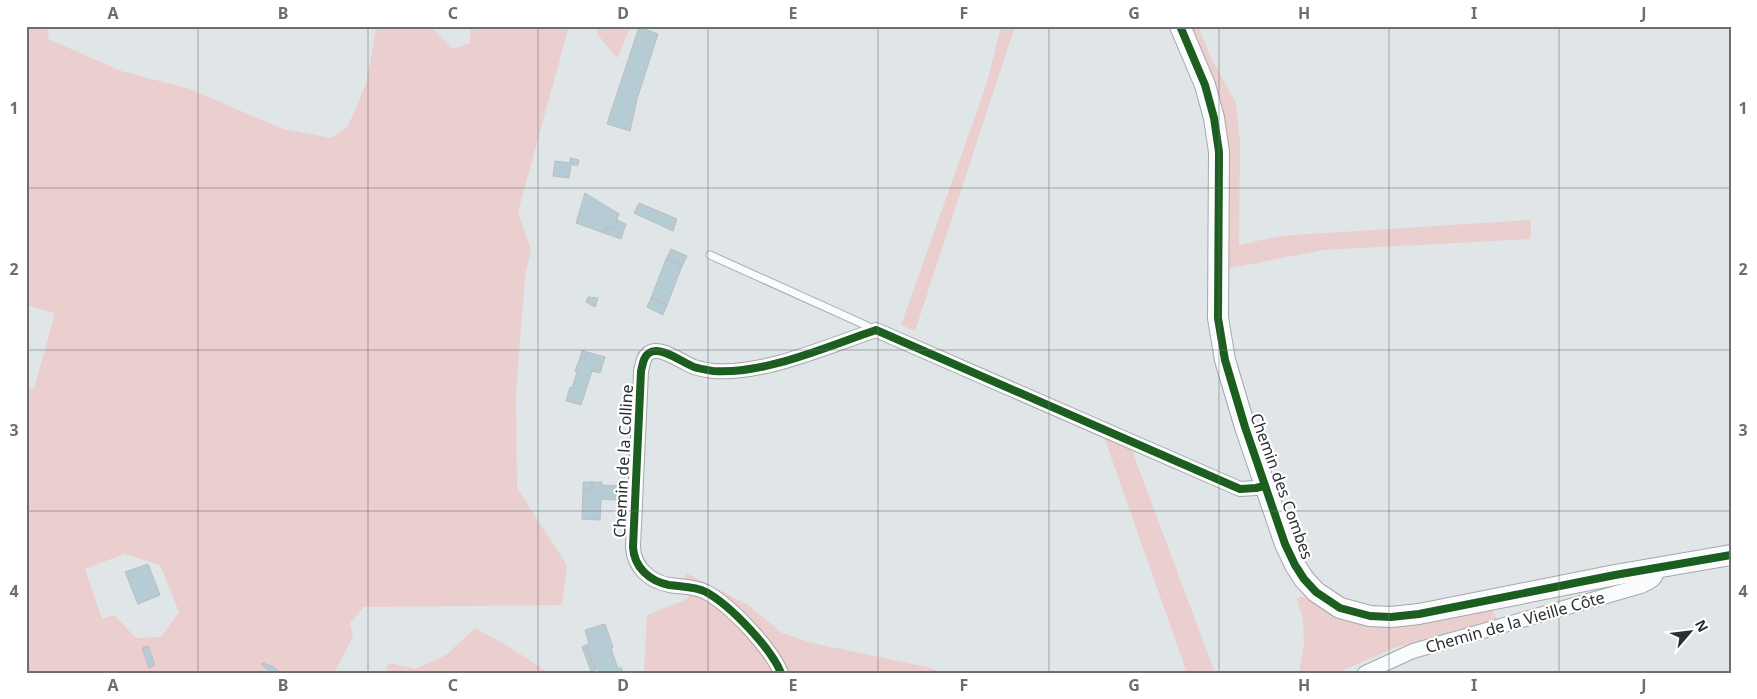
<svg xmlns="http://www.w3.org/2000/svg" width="1757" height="699" viewBox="0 0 1757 699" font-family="'Noto Sans',sans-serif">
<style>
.green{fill:#ebcece;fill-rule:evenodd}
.building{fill:#b5ccd5;stroke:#bbbec0}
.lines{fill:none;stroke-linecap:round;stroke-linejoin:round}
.lane-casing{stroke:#a5a8ab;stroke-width:9}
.street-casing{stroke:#a5a8ab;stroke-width:16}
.secondary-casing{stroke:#a5a8ab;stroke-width:22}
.lane{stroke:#fafbfc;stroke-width:7}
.street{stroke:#fafbfc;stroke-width:14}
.secondary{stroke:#fafbfc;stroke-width:20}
.cycleway-casing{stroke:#fff;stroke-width:11}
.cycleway{stroke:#1b5e20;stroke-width:8}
.grid{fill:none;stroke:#6a6f71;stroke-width:1;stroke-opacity:0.55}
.labels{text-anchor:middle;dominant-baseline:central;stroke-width:4.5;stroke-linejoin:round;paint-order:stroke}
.street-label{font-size:16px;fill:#2b2f31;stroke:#fff}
.neatline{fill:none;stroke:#6a6f71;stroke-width:2}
.grid-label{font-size:16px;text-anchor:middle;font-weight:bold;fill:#6a6f71}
</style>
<rect width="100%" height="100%" fill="#e0e5e8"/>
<path class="green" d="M26 26H49L48 39 121 71 190 89 283 129 331 138 348 126 366 84 376 30 375 26H430L453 49 470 43V26H569L518 212 531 250 525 277 516 392 517 488 567 565 562 605 364 607 350 623 353 637 334 673H26V387L34 389 55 313 26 305ZM124 554 160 565 179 612 161 637 136 638 114 615 102 619 85 569Z
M596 26H631L617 58 598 35Z
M1001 26H1015L915 331 901 325 987 83Z
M1191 26H1198L1210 56 1236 103 1240 143 1239 245 1280 236 1531 220V239L1323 250 1225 269C1227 217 1233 164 1223 112 1218 83 1202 54 1191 26Z
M1104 437 1131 448 1215 673H1187Z
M686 573 748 605 782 633 812 643 927 667 943 673H787L783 661 768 642 684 581Z
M691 593 723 610 755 645 774 673H644L647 615 687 599Z
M1309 595 1371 625 1431 622 1492 609 1497 619 1394 648 1336 673H1299L1304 644 1303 620 1297 598Z
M475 628 506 645 549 673H385L389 663 416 669 446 655Z"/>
<path class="building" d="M639 27 658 34 637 99 630 131 607 124Z
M570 158 579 160 578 165H571L569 178 553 176 555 161 570 163Z
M585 193 619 214 614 229 607 227 604 233 576 223Z
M639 203 677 219 673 231 634 213Z
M617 220 626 224 621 239 604 233 607 227 614 229Z
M671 249 687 256 682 266 666 259Z
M666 259 682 266 667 305 651 298Z
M588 297 598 298 595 307 586 302Z
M651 298 667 305 663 315 647 307Z
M582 350 587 352 585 359 580 358Z
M587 352 605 357 600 373 592 371 581 405 566 401 570 387 572 388 577 372 575 371 580 358 585 359Z
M583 482H592V490L583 489Z
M592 482H602V485L618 486 617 500 601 499 600 520 582 519 583 489 592 490Z
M148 564 160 595 138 604 125 572Z
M605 624 613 647 611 648 618 669 621 667 623 673H600L598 669 595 670 586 645 589 644 585 630Z
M586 645 595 670 591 671 582 647Z
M148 646 155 665 149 668 142 648Z
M264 663 270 666 271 665 278 671 277 673H271L261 664Z"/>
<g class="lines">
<g class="lane-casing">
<path id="lane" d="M710 255 874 329"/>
</g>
<g class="street-casing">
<path id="street" d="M781 673C771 648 730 605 706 592 694 586 682 587 669 585 649 581 634 567 633 547L641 371C643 364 643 357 649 353 660 345 683 363 694 367 700 369 707 370 713 371 764 375 828 346 876 330L1240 489 1256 488 1264 486
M1365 673 1413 651 1641 586C1650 582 1658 579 1656 568"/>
</g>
<g class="secondary-casing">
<path id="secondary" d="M1180 26 1205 85 1214 118 1219 152 1218 318 1225 360 1245 427 1285 544 1295 565 1304 579 1316 592 1340 608 1370 616 1391 617 1419 614 1615 575 1731 555"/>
</g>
<use href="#lane" class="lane"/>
<use href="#street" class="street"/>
<use href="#secondary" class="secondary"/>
<g class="cycleway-casing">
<path id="cycleway" d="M1180 26 1205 85 1214 118 1219 152 1218 318 1225 360 1245 427 1285 544 1295 565 1304 579 1316 592 1340 608 1370 616 1391 617 1419 614 1615 575 1731 555
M781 673C771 648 730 605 706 592 694 586 682 587 669 585 649 581 634 567 633 547L641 371C643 364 643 357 649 353 660 345 683 363 694 367 700 369 707 370 713 371 764 375 828 346 876 330L1240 489 1256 488 1264 486"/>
</g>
<use href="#cycleway" class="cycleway"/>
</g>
<path class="grid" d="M198 26V673M368 26V673M538 26V673M708 26V673M878 26V673M1049 26V673M1219 26V673M1389 26V673M1559 26V673M26 188H1731M26 350H1731M26 511H1731"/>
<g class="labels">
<g class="street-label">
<text transform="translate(623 461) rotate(-87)">Chemin de la Colline</text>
<text transform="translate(1282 486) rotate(70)">Chemin des Combes</text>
<text transform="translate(1515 622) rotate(-16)">Chemin de la Vieille Côte</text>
</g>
</g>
<rect width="1757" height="699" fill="none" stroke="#ffffff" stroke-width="55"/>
<g transform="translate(1690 632) rotate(62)" stroke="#ffffff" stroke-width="4" paint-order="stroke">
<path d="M0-4L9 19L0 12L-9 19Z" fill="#2b2f31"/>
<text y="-8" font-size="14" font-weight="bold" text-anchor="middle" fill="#2b2f31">N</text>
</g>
<rect x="28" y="28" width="1702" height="644" class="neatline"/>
<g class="grid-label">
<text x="113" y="19">A</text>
<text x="283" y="19">B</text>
<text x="453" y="19">C</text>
<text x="623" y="19">D</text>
<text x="793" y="19">E</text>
<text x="964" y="19">F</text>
<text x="1134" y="19">G</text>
<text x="1304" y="19">H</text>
<text x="1474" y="19">I</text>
<text x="1644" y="19">J</text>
<text x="14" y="114">1</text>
<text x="1743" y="114">1</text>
<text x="14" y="275">2</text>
<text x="1743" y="275">2</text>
<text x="14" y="436">3</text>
<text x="1743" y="436">3</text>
<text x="14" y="597">4</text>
<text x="1743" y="597">4</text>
<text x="113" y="691">A</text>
<text x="283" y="691">B</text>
<text x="453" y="691">C</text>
<text x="623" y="691">D</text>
<text x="793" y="691">E</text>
<text x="964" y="691">F</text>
<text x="1134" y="691">G</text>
<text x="1304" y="691">H</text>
<text x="1474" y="691">I</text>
<text x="1644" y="691">J</text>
</g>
</svg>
